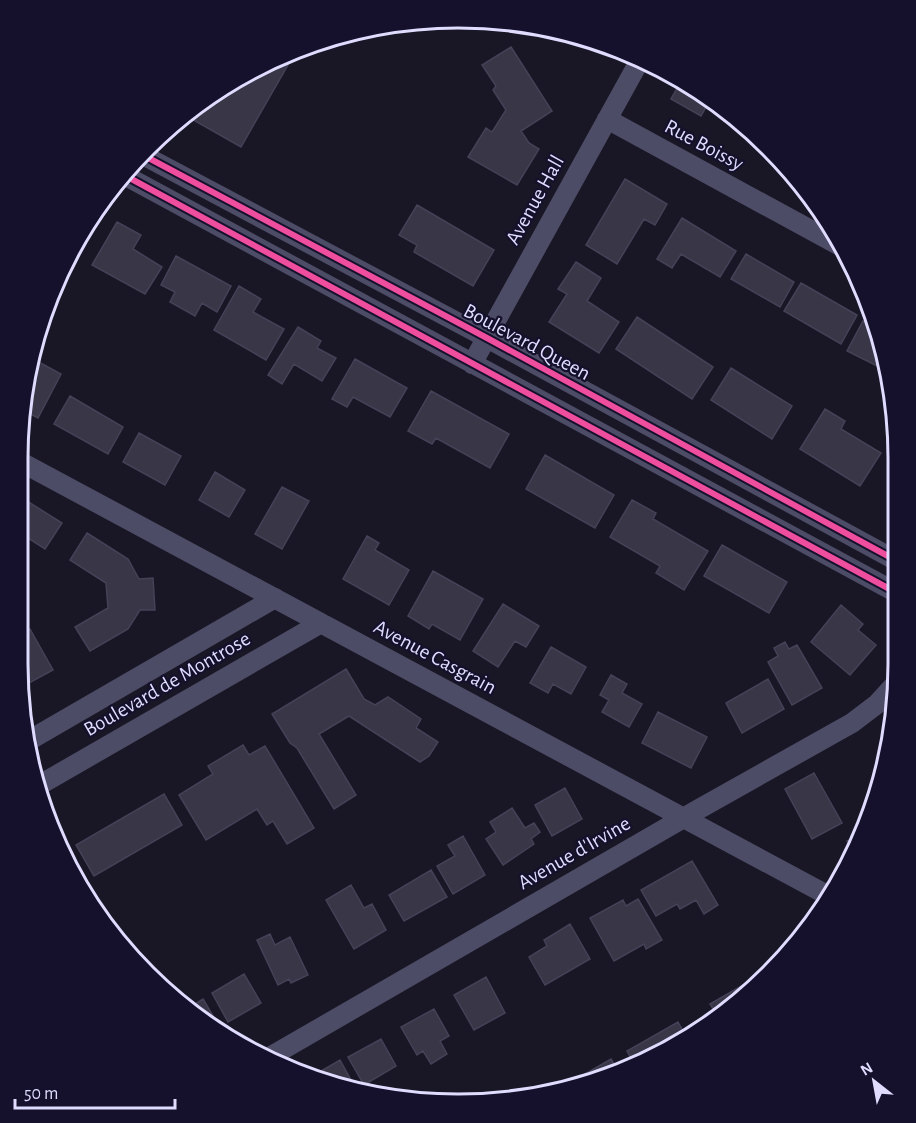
<svg xmlns="http://www.w3.org/2000/svg" width="916" height="1123" viewBox="0 0 916 1123" font-family="'Alegreya Sans',sans-serif">
<style>
.building{fill:#383647;stroke:#454258;stroke-width:1.5}
.lines{fill:none;stroke-linecap:round;stroke-linejoin:round}
.minor{stroke:#4d4c66;stroke-width:20}
.cycleway-casing{stroke:#15112c;stroke-width:10}
.cycleway{stroke:#ef4d9e;stroke-width:6}
.labels{text-anchor:middle;dominant-baseline:central;stroke-width:4.5;stroke-linejoin:round;paint-order:stroke}
.street-label{font-size:21px;fill:#dfdcff;stroke:#15112c}
.rim{fill:none;stroke:#dfdcff;stroke-width:3}
</style>
<rect width="100%" height="100%" fill="#191726"/>
<path class="building" d="M511 47 552 111 521 131 529 143 539 149 517 185 468 157 486 128 492 132 506 110 493 90 496 86 482 65Z
M296 51 241 147 188 117 264 63Z
M682 79 710 100 701 116 671 99Z
M735 118 748 127 764 144 731 126Z
M625 179 667 204 655 225 644 219 617 264 586 245Z
M417 205 494 250 473 286 414 252 417 245 399 235Z
M682 218 736 251 720 277 681 254 672 268 657 259Z
M117 222 141 235 133 249 162 267 145 294 92 265Z
M746 254 794 282 780 307 731 279Z
M176 256 231 286 217 312 202 303 195 316 170 302 175 292 161 285Z
M576 262 601 278 587 301 619 322 599 353 549 322 567 294 558 289Z
M801 283 857 315 841 344 784 311Z
M239 286 261 299 253 312 284 329 266 360 214 330Z
M637 317 713 367 692 399 616 349Z
M863 321 877 328 883 344 887 371 847 351Z
M298 327 321 341 317 348 336 358 322 381 294 364 282 384 268 375Z
M355 359 407 388 390 417 353 397 347 407 332 399Z
M35 360 61 374 38 418 23 410Z
M731 368 792 406 772 439 711 400Z
M431 391 509 434 490 468 436 438 432 444 408 431Z
M70 396 123 427 108 454 54 424Z
M825 409 845 421 841 429 881 453 860 486 800 449Z
M139 433 181 456 165 485 123 462Z
M545 455 614 495 595 528 526 489Z
M215 472 245 490 229 517 199 500Z
M282 487 309 501 282 549 255 534Z
M19 496 62 523 45 549 19 532Z
M632 500 656 513 653 519 708 551 684 590 656 573 660 566 610 537Z
M87 533 128 559 139 579 153 578 155 610H140L128 629 90 651 75 627 108 608 106 583 70 560Z
M367 536 379 543 375 550 409 570 389 605 343 579Z
M722 545 787 582 769 613 704 576Z
M433 571 483 599 460 640 432 624 429 629 408 616Z
M503 604 539 626 526 647 515 641 498 667 473 651Z
M841 605 863 624 858 630 876 645 850 675 811 642Z
M30 629 53 670 29 683 23 673 19 675 18 636Z
M785 642 789 649 797 645 822 688 792 705 768 662 778 656 774 648Z
M551 647 586 667 571 694 553 684 548 693 530 683Z
M346 669 364 699 375 705 388 697 421 719 416 728 438 742 429 756 420 762 349 716 319 734 356 795 334 809 297 748 290 743 272 714Z
M611 675 627 684 622 693 642 704 629 727 602 712 609 700 600 695Z
M768 679 784 709 742 733 726 703Z
M658 712 707 737 691 768 642 743Z
M243 745 249 755 265 746 314 828 287 844 273 821 267 825 257 809 206 840 179 795 213 774 208 766Z
M814 773 842 823 812 839 785 789Z
M565 788 582 819 552 836 535 805Z
M164 794 182 825 94 876 76 845Z
M512 808 525 828 534 823 540 832 531 839 534 844 503 865 486 839 496 832 490 822Z
M863 833 855 854 847 841Z
M463 836 485 875 453 894 437 866 455 856 448 845Z
M692 861 718 905 704 914 696 900 680 909 677 904 656 916 641 890Z
M431 870 447 897 404 921 389 895Z
M351 885 364 908 372 904 386 930 354 949 326 900Z
M638 899 662 940 646 949 644 944 614 961 590 918 623 900 626 906Z
M570 924 590 959 545 985 529 957 547 946 544 940Z
M270 934 275 945 290 937 308 975 291 983 289 979 278 985 257 940Z
M244 974 261 1003 228 1022 212 993Z
M486 977 505 1013 474 1030 454 995Z
M743 985 748 993 719 1018 710 1004Z
M203 999 219 1026 212 1029 187 1009Z
M434 1009 449 1036 440 1041 447 1054 431 1064 423 1051 417 1055 401 1027Z
M678 1022 687 1038 652 1060 635 1066 627 1051Z
M381 1039 396 1066 364 1085 348 1057Z
M611 1059 618 1071 573 1087 571 1082Z
M340 1060 356 1089 316 1082 309 1078Z
M522 1089 527 1098 504 1099Z"/>
<g class="lines">
<path class="minor" d="M607 119 842 247
M141 154 487 338 897 561
M124 175 897 593
M472 364 640 60
M19 461 829 896
M28 741 275 598
M36 787 321 623
M268 1058 699 809 852 723 877 704 897 682"/>
<g class="cycleway-casing">
<path id="cycleway" d="M141 154 487 338 897 561
M124 175 897 593"/>
</g>
<use href="#cycleway" class="cycleway"/>
</g>
<g class="labels">
<g class="street-label">
<text transform="translate(704 145) rotate(28)">Rue Boissy</text>
<text transform="translate(535 200) rotate(-61)">Avenue Hall</text>
<text transform="translate(527 342) rotate(28)">Boulevard Queen</text>
<text transform="translate(435 657) rotate(28)">Avenue Casgrain</text>
<text transform="translate(167 684) rotate(-30)">Boulevard de Montrose</text>
<text transform="translate(574 853) rotate(-30)">Avenue d'Irvine</text>
</g>
</g>
<path d="M0 0H916V1123H0ZM458 28H458A430 430 0 0 1 888 458V664A430 430 0 0 1 458 1094H458A430 430 0 0 1 28 664V458A430 430 0 0 1 458 28Z" fill="#15112c" fill-rule="evenodd"/>
<path class="rim" d="M458 28H458A430 430 0 0 1 888 458V664A430 430 0 0 1 458 1094H458A430 430 0 0 1 28 664V458A430 430 0 0 1 458 28Z"/>
<g transform="translate(874 1081) rotate(329)" stroke="#15112c" stroke-width="4.5" paint-order="stroke">
<path d="M0-4.5L10 22L0 15L-10 22Z" fill="#dfdcff"/>
<text y="-9" font-size="16" font-weight="bold" text-anchor="middle" fill="#dfdcff">N</text>
</g>
<path d="M15 1099v9h160v-9" fill="none" stroke="#dfdcff" stroke-width="3"/>
<text x="24" y="1099" font-size="18" fill="#dfdcff" stroke="#15112c" stroke-width="4.5" paint-order="stroke">50 m</text>
</svg>
